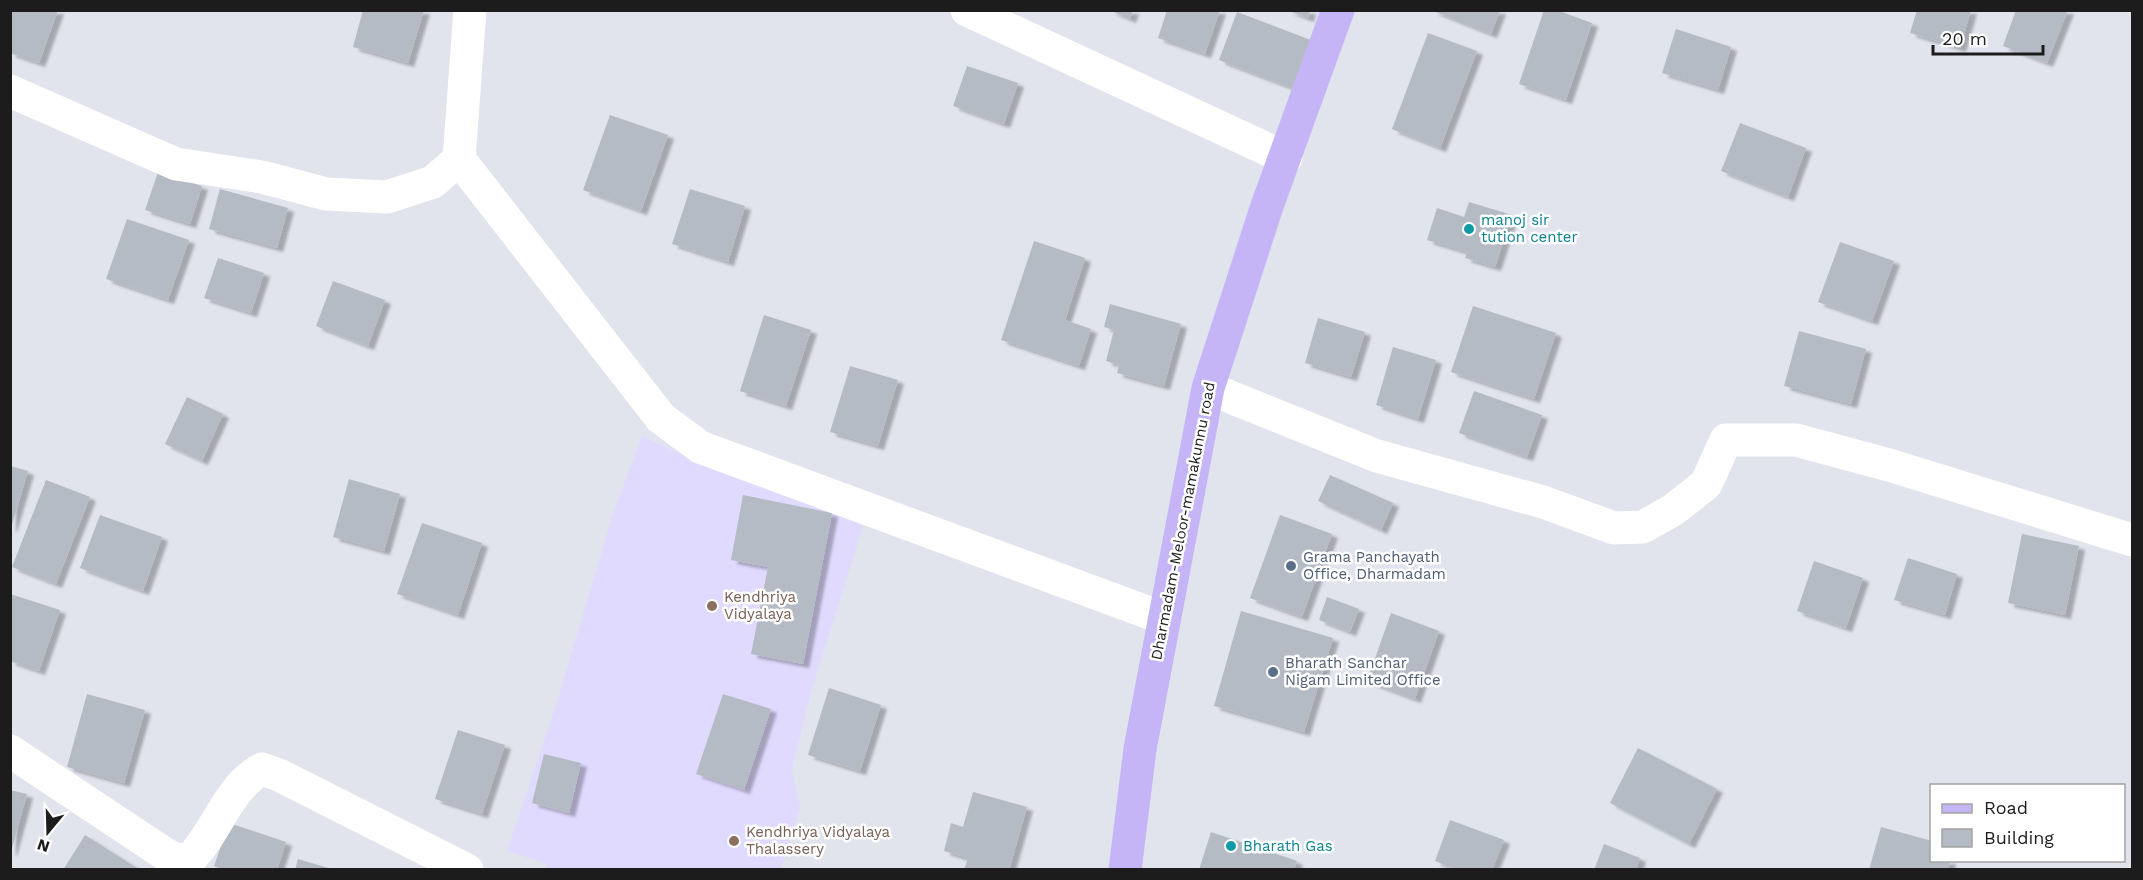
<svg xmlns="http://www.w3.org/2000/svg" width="2143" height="880" viewBox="0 0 2143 880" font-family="'Work Sans',sans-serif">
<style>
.education{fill:#e0dafe}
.building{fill:#b5bbc4;filter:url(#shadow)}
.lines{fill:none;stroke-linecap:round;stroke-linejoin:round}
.street{stroke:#fff;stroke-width:33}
.secondary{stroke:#c5b5f7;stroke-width:33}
.culture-dot{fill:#0f9aa8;stroke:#fff;stroke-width:2}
.service-dot{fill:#5c6f8a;stroke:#fff;stroke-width:2}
.education-dot{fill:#8d6e63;stroke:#fff;stroke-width:2}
.labels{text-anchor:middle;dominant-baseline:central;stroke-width:5;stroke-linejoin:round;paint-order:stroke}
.culture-label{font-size:15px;fill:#0d838f;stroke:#fff;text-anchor:start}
.street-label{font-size:15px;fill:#1c1c1c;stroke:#fff}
.service-label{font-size:15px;fill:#4e5e75;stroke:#fff;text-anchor:start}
.education-label{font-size:15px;fill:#785e54;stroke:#fff;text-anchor:start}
</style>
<defs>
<filter id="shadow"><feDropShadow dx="6" dy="4" stdDeviation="1.5" flood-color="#0004"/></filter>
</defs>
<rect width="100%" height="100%" fill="#e1e3ed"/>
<path class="education" d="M642 436 716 471 788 492 865 520 811 692 792 769 800 807 781 869H547L545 863 507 851 557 702 613 514Z"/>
<path class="building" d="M10 10H58L39 63 10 53Z
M363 10H424L408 63 353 47Z
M1109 10H1133L1130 19Z
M1167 10H1220L1205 54 1158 38Z
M1287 10H1310L1308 18Z
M1431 10H1500L1491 34Z
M1544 10H1556L1592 23 1566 100 1519 84Z
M1917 10H1971L1960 48 1910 33Z
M2016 10H2068L2047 63 2003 46Z
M1237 12 1316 42 1298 90 1219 60Z
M1676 29 1731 47 1718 90 1662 73Z
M1428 33 1477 51 1440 148 1392 129Z
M967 66 1018 83 1004 124 953 106Z
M610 115 668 135 641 211 583 190Z
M1740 123 1806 148 1788 197 1721 171Z
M158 172 202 186 190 224 145 210Z
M220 189 288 208 277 248 209 229Z
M690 189 745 206 728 262 672 244Z
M1469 202 1512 215 1495 267 1465 258 1467 252 1427 240 1437 208 1464 217Z
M127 219 189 240 168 300 106 279Z
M1034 241 1085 258 1065 320 1091 329 1079 366 1001 340Z
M1840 242 1894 261 1872 321 1818 302Z
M218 258 264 273 251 313 204 298Z
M333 281 385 300 368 346 316 326Z
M1110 304 1181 324 1164 386 1117 373 1119 365 1106 361 1114 330 1104 327Z
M1473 306 1556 333 1534 399 1451 372Z
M764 315 811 330 786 406 740 391Z
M1318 318 1365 332 1351 377 1305 363Z
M1799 331 1866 349 1851 404 1784 386Z
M1393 347 1436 360 1418 419 1376 405Z
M850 366 898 380 878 446 830 432Z
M1474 391 1542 415 1527 457 1459 433Z
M187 397 223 414 202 461 165 444Z
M10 466 28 471 11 528H10Z
M1330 475 1393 503 1381 530 1318 501Z
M349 479 400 494 384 551 333 537Z
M46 480 90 497 56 584 12 567Z
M743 495 832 513 803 664 751 654 768 567 731 560Z
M100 515 162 537 143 591 80 568Z
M1280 515 1332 534 1302 617 1250 598Z
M422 523 482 543 458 615 397 594Z
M2022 534 2079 546 2065 615 2008 603Z
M1908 558 1957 574 1945 615 1894 600Z
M1814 561 1863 578 1846 628 1797 611Z
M10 594 60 610 39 671 10 661Z
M1327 597 1359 609 1350 632 1319 620Z
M1241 611 1333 638 1304 732 1214 706Z
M1391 613 1439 631 1415 699 1367 681Z
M829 688 881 705 860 771 808 755Z
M87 694 145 710 124 783 67 767Z
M723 694 771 709 744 790 696 774Z
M458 730 505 745 482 814 435 799Z
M1638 748 1717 789 1689 844 1610 803Z
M544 754 581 763 569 813 532 803Z
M10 790 27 794 11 852H10Z
M973 792 1027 807 1009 870H964L968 858 944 851 951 823 963 827Z
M1450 820 1504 840 1492 870H1457L1435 861Z
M229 823 286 842 277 870H224L214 866Z
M1881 827 1932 841V860H1950L1948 870H1869Z
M1211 832 1297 861 1294 870H1199Z
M85 835 140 870H63Z
M1604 844 1640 858 1636 870H1594Z
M298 859 332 869V870H295Z"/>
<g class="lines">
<path class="street" d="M470 10 459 159 661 418 700 447 1163 618
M967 10 1286 158
M10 91 176 164 262 177 326 194 387 197 433 182 459 159
M1208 388 1377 456 1543 502 1614 528 1643 527 1673 510 1706 484 1726 440H1796L1889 465 2132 540
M10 751 165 854 175 859 189 860C217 833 227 788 262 769L279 775 467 870"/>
<path class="secondary" d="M1125 870 1140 749 1208 388 1267 206 1338 10"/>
</g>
<g class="culture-dot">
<circle cx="1469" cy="229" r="6"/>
<circle cx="1231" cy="846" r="6"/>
</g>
<g class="service-dot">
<circle cx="1291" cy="566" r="6"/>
<circle cx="1273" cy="672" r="6"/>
</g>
<g class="education-dot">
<circle cx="712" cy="606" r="6"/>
<circle cx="734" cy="841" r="6"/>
</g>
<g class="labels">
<g class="culture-label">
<text x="1481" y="220">manoj sir<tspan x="1481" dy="17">tution center</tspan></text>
<text x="1243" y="846">Bharath Gas</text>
</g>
<g class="street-label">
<text transform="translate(1183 521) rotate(-79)">Dharmadam-Meloor-mamakunnu road</text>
</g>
<g class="service-label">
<text x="1303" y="557">Grama Panchayath<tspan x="1303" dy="17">Office, Dharmadam</tspan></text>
<text x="1285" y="663">Bharath Sanchar<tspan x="1285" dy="17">Nigam Limited Office</tspan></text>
</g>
<g class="education-label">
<text x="724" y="597">Kendhriya<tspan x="724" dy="17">Vidyalaya</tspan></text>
<text x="746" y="832">Kendhriya Vidyalaya<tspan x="746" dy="17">Thalassery</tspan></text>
</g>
</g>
<rect width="2143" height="880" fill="none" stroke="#1c1c1c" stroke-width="24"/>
<rect x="1930" y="784" width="195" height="78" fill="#ffffff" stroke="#a4a4a4" stroke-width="1.5"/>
<rect x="1942" y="804" width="30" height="9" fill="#c5b5f7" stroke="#a4a4a4" stroke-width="1.5"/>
<text x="1984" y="814" font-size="18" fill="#1c1c1c">Road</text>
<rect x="1942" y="829" width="30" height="18" fill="#b5bbc4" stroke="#a4a4a4" stroke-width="1.5"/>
<text x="1984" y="844" font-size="18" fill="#1c1c1c">Building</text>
<g transform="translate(48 832) rotate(199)" stroke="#ffffff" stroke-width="4.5" paint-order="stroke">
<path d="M0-4.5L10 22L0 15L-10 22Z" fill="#1c1c1c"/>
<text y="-9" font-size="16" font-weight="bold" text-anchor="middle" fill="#1c1c1c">N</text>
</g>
<path d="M1933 45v9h110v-9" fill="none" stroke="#1c1c1c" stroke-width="3"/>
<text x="1942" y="45" font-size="18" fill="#1c1c1c" stroke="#ffffff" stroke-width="4.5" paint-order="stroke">20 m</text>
</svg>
